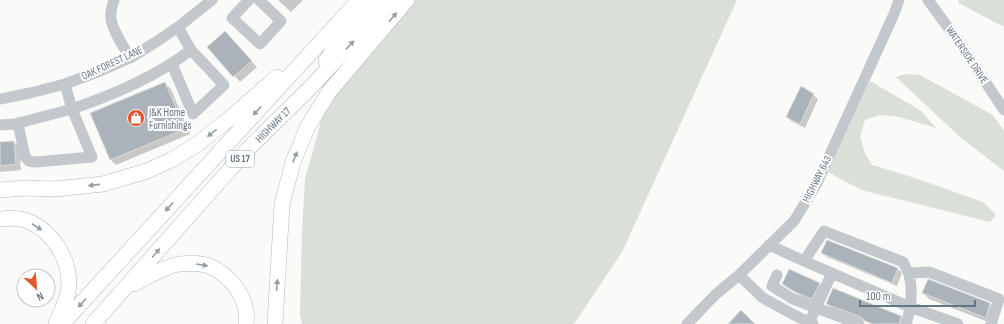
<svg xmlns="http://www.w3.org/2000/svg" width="1004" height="324" viewBox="0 0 1004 324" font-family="'Sofia Sans Condensed',sans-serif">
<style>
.green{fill:#dadfd7}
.shadow{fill:#0003}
.building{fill:#aab3b9;stroke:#dcdcda}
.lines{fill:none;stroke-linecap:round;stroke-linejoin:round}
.highway-casing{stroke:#b4b9bd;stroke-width:16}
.minor{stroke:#c3c8cc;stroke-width:11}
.highway{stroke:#fff;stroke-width:15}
.oneway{fill:#939fa8}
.labels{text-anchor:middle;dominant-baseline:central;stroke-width:4;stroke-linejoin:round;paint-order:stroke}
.shield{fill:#fff;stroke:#939fa8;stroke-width:1}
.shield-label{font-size:10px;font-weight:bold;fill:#657683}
.street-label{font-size:11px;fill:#657683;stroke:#fff}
.poi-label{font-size:11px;fill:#657683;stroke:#fff;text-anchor:start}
</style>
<rect width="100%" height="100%" fill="#fafaf8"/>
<path class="green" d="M407 0H737L622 252 574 324H302L300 315 302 231 305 179 329 92Z
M958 0H1004V27L959 3Z
M905 74 920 75 993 115 1004 131V171L961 138 896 77Z
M870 81 920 110 936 128 899 117 880 115 865 120 860 137 865 153 872 165 915 178 983 202 996 215 990 222 865 191 844 181 828 172Z"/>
<path class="shadow" d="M278 0H303L291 12Z
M231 38 257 67 240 82 209 47Z
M165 83 171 89 190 134 116 165 110 159Z
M813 95 818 99 805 128 791 121 787 117Z
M14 142 19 147 21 170 0 172V143Z
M827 241 898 269 902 273 897 286 827 257 823 253Z
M928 280 990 304 996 310 991 323 929 299 923 293Z
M784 284H819L823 288 817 303 801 296 788 288Z
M827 304 901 316 906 322 905 324H870L868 322 832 309Z"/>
<path class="building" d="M225 31 252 61 233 77 207 47Z
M165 82 185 129 110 160 90 113Z
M801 86 814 94 800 124 786 117Z
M14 141 16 164 0 166V142Z
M827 240 898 268 892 283 821 253Z
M789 269 820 283 812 299 795 292 782 284Z
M928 279 990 303 986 318 922 293Z
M833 288 901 316 899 324H873L865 321 861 317 826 304Z
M741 310 755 324H728Z"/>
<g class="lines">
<g class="highway-casing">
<path id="highway" d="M326 61 337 44 377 0
M0 190 25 188 55 189 103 184 147 171 171 160 196 145 228 120 277 77
M0 219C8 218 17 218 25 220 53 230 73 262 68 292 66 303 60 314 56 324
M134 284C148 277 163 267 179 264 187 263 201 263 209 266 231 275 250 300 246 324
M62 324 359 0
M93 324 249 148 310 88 392 0
M275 324 282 204 293 162 308 126 329 92 407 0"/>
</g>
<path class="minor" d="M114 0C112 6 110 13 111 19 113 32 124 47 130 58
M249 0 232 18 260 44 281 21 259 0
M928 0 958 41 1004 110
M172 64 193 114 224 85 191 50
M0 99 30 93 65 84 100 71 130 58 156 42 178 27 212 0
M18 123 25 157 29 161 36 162 92 157 72 109C115 94 155 77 191 50L178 27
M0 125 15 124 72 109 65 84
M769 245 804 261 824 231 903 262C905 266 907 270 909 274 913 290 911 308 906 324
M804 261 910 307 958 324
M909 273 929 272 999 299 991 324
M739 275 763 298 796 316 813 324
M777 275 772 286 793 299 859 324
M809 323 832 273
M687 324 715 295 739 275 794 221 817 183 894 14 899 0"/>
<use href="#highway" class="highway"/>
</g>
<defs><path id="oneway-solid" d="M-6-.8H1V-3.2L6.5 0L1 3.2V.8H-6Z"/></defs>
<g class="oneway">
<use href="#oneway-solid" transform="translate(393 17) rotate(-50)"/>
<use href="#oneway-solid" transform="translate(350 45) rotate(-47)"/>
<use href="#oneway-solid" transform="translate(257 111) rotate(133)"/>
<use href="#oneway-solid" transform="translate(212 133) rotate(142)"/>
<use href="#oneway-solid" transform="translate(295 157) rotate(-69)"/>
<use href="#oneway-solid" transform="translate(94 185) rotate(174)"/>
<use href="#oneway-solid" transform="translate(169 207) rotate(133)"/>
<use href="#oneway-solid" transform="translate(37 227) rotate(33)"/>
<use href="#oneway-solid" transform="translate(156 253) rotate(-49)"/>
<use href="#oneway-solid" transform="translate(202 265) rotate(9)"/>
<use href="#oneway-solid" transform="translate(277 285) rotate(-86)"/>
<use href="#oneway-solid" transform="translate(82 303) rotate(133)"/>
</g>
<defs>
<g id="shop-disc" transform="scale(0.9)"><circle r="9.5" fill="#e4572e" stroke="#fff"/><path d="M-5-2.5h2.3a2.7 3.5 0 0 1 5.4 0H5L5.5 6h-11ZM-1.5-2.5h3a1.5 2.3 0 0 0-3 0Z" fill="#fff"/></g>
</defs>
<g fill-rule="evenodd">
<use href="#shop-disc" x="136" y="118"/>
</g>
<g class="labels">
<rect class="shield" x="226" y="151" width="28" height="16" rx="3"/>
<g class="shield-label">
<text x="240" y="159">US 17</text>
</g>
<g class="street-label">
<text transform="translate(967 55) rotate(56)">WATERSIDE DRIVE</text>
<text transform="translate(112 63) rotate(-25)">OAK FOREST LANE</text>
<text transform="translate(273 125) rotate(-45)">HIGHWAY 17</text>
<text transform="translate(817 179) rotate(-63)">HIGHWAY 643</text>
</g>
<g class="poi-label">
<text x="149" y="112">J&amp;K Home<tspan x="149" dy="13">Furnishings</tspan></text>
</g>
</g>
<g transform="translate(36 288) rotate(154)"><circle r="19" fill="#ffffff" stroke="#c1c8cd"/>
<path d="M0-3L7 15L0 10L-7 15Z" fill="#e4572e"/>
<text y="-6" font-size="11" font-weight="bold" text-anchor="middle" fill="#657683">N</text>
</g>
<path d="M860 300v6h115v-6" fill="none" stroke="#657683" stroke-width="2"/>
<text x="866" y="300" font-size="12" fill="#657683" stroke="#ffffff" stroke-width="3" paint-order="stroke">100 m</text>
</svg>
